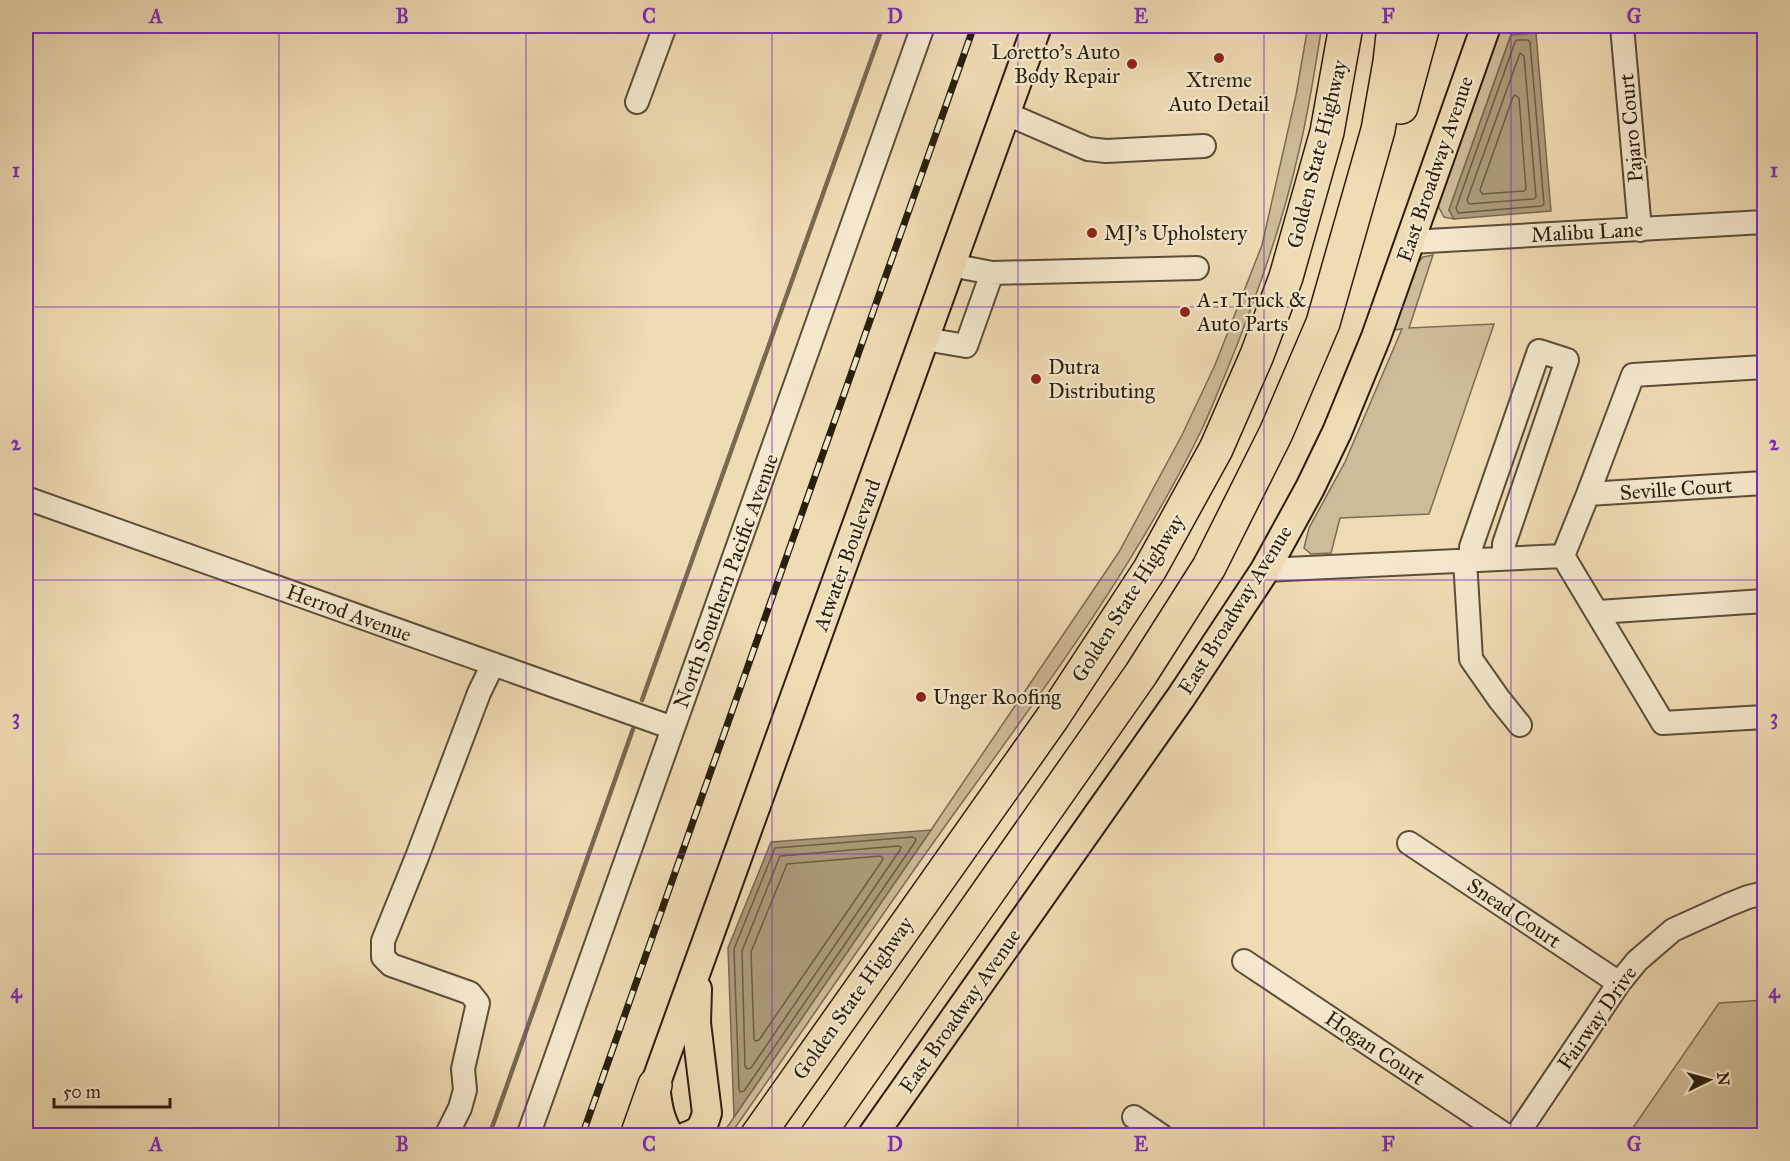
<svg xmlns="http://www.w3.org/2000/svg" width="1790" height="1161" viewBox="0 0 1790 1161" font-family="'IM FELL Great Primer',serif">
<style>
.green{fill:#cebb98;stroke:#7c6c52;stroke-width:1.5}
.water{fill:#ac9b7b;stroke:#78694f;stroke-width:1.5}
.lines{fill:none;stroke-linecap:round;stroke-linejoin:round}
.shore{stroke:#6c5c44;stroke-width:1.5}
.stream{stroke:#78694f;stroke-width:4.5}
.minor-casing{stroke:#5c4d37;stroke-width:26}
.major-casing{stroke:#2b1e0d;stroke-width:32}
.highway-casing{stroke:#2b1e0d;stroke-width:36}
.minor{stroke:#f5e8ce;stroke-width:22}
.major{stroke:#efdbb4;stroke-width:28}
.highway{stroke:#efdbb4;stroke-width:33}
.rail-casing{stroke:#2b1e0d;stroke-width:7}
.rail{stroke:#f5e8ce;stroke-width:4.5;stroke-dasharray:14;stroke-linecap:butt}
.grid{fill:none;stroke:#7b2cbf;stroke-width:1.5;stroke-opacity:0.55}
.poi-dot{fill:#8f2418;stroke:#f5e8ce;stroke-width:2}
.labels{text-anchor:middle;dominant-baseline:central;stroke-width:4.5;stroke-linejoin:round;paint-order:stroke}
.poi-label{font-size:21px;fill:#2b1e0d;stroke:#f5e8ce;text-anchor:start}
.street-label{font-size:21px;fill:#2b1e0d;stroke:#f5e8ce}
.neatline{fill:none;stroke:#7b2cbf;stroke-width:2}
.grid-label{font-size:20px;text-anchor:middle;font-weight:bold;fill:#7b2cbf}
</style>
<rect width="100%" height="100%" fill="#efdbb4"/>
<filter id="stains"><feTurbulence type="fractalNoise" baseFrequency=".00333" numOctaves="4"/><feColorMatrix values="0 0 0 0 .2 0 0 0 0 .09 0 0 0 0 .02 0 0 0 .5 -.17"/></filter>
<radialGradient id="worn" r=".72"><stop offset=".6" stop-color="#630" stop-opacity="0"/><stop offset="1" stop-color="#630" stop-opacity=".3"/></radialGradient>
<path class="green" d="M1308 26H1322C1315 67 1309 110 1299 151 1282 226 1256 299 1227 370 1219 389 1211 410 1202 429 1135 567 1043 691 953 815 877 921 804 1029 730 1135L721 1136 931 830 1119 552 1182 435 1215 365 1262 245 1296 95Z
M1502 26H1514L1449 210 1454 219 1444 217 1438 206Z
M1433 255 1409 328 1494 324 1429 514 1340 518 1331 553 1311 554 1304 548 1309 528 1345 462 1402 329 1393 330 1416 265 1423 257Z
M1764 1000V1135H1628L1719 1003Z"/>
<path class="water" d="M1536 33 1551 211 1454 219 1449 210 1511 35Z
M931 830 734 1117 728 948 771 842Z"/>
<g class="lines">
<path class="shore" d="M1517 40H1528L1530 42 1544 204 1542 206 1458 213 1456 208 1515 42Z
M1520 53 1524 56 1536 197 1534 199 1469 204 1467 200Z
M1515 95 1519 98 1526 189 1524 191 1482 194 1480 190 1513 97Z
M913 837 916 839 915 842 744 1091 740 1092 739 1089 734 949 775 848Z
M898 846 901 847 900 850 751 1068 747 1069 745 1066 742 951 780 856Z
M880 856 883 858 882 861 759 1040 755 1041 754 1039 751 952 787 864Z"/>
<path class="stream" d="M642 700 883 26
M489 1136 633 729"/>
<g class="minor-casing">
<path id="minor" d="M1622 26 1640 230
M637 102 665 26
M1005 113 1088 149 1106 151 1204 146
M1410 242 1764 222
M951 265 992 273 1197 268
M925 339 966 346 992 273
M1588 494 1764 483
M26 498 673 728
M1563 556 1588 494 1633 375 1764 367
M1563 556 1663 723 1764 717
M1465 560 1471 659 1499 699 1520 725
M1471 560V547L1539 351 1567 360 1504 544V558
M1265 570 1563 556
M1598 612 1764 601
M1409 843 1619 983
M1244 961 1507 1136
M1134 1117 1162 1136
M446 1136 460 1108 465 1090 463 1069 478 1003 470 993 391 965 383 957V941L417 857 479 693 493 664
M528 1136 923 26
M1516 1136 1619 983 1637 961 1673 930 1728 905 1748 897 1764 893"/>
</g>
<g class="major-casing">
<path id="major" d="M672 1136 669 1135C659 1119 657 1103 655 1085L1037 26
M688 1136C702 1131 703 1126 707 1113L696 1023 697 989
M872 1136 1181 697 1265 570 1310 488 1337 432 1376 337 1486 26"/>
</g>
<g class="highway-casing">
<path id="highway" d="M1401 107 1423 26
M637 1136 655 1085
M757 1136 1053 717 1150 569 1216 449 1257 355 1286 277 1327 132 1346 26
M817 1136 1141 674 1209 567 1276 433 1323 323 1378 130 1390 62 1394 26"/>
</g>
<use href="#minor" class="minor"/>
<use href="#major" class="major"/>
<use href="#highway" class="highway"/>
<g class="rail-casing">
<path id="rail" d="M582 1136 974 26"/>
</g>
<use href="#rail" class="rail"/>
</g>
<path class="grid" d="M279 26V1136M526 26V1136M772 26V1136M1018 26V1136M1264 26V1136M1511 26V1136M26 307H1764M26 580H1764M26 854H1764"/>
<g class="poi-dot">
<circle cx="1219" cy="58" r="6"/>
<circle cx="1132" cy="64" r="6"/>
<circle cx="1092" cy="233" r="6"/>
<circle cx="1185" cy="312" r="6"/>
<circle cx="1036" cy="379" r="6"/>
<circle cx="921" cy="697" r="6"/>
</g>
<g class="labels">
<g class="poi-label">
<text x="1120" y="52" text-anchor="end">Loretto's Auto<tspan x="1120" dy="24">Body Repair</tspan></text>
<text x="1219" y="80" text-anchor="middle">Xtreme<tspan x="1219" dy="24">Auto Detail</tspan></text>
<text x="1104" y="233">MJ's Upholstery</text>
<text x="1197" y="300">A-1 Truck &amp;<tspan x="1197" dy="24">Auto Parts</tspan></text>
<text x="1048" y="367">Dutra<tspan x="1048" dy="24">Distributing</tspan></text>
<text x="933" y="697">Unger Roofing</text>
</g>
<g class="street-label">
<text transform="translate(1631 128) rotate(-95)">Pajaro Court</text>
<text transform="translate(1317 154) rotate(-76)">Golden State Highway</text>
<text transform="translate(1435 169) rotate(-71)">East Broadway Avenue</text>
<text transform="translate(1587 232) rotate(-3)">Malibu Lane</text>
<text transform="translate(1676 489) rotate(-4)">Seville Court</text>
<text transform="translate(847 555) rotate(-70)">Atwater Boulevard</text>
<text transform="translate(726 581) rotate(-70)">North Southern Pacific Avenue</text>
<text transform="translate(1128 598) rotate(-58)">Golden State Highway</text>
<text transform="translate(1235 610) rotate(-58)">East Broadway Avenue</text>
<text transform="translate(349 613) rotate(20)">Herrod Avenue</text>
<text transform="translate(1514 913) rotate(34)">Snead Court</text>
<text transform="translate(853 998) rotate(-55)">Golden State Highway</text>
<text transform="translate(960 1011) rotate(-55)">East Broadway Avenue</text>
<text transform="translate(1597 1018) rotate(-55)">Fairway Drive</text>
<text transform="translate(1375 1048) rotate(34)">Hogan Court</text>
</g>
</g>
<rect width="1790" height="1161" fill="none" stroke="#efdbb4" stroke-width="66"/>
<g transform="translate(1709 1080) rotate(85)" stroke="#f5e8ce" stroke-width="4.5" paint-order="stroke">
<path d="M0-4.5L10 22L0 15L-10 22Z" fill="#2b1e0d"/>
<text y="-9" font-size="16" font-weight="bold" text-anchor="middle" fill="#2b1e0d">N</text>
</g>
<path d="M54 1098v9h116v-9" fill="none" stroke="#2b1e0d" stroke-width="3"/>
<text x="63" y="1098" font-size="18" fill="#2b1e0d" stroke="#f5e8ce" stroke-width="4.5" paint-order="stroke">50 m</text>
<rect x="33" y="33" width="1724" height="1095" class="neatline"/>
<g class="grid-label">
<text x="156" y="23">A</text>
<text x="402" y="23">B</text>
<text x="649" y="23">C</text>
<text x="895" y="23">D</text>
<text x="1141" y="23">E</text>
<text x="1388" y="23">F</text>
<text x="1634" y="23">G</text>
<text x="16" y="177">1</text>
<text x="1774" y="177">1</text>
<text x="16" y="450">2</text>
<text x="1774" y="450">2</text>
<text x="16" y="724">3</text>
<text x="1774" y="724">3</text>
<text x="16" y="998">4</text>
<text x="1774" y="998">4</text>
<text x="156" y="1151">A</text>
<text x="402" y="1151">B</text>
<text x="649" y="1151">C</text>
<text x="895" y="1151">D</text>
<text x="1141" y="1151">E</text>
<text x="1388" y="1151">F</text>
<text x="1634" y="1151">G</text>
</g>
<rect width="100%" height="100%" filter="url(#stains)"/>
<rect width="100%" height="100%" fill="url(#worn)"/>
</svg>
